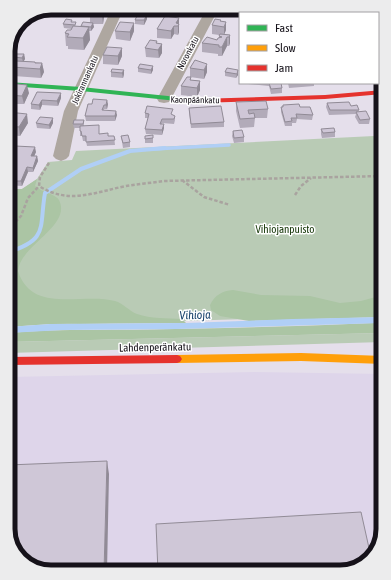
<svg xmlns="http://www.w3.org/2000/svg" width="391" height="580" viewBox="0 0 391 580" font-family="'Asap Condensed',sans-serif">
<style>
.built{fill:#ded5ea}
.green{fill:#b9cbb5}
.forest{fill:#abc5a4}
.water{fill:#b0cff6}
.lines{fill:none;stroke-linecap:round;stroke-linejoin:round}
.stream-far1{stroke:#b0cff6;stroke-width:3.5}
.stream{stroke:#b0cff6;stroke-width:4}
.path{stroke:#a9a39f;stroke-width:2.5;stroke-dasharray:3.5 2;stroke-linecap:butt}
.street{fill:#aea7a0;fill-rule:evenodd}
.fast{fill:#30b455;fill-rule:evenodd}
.slow{fill:#ff9f0a;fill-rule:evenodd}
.jam{fill:#e5322d;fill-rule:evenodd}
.wall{fill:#b2abb9}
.shaded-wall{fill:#918b96}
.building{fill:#cfc7d7;stroke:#918b96}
.labels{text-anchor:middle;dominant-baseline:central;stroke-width:3;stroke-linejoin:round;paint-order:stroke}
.far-street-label{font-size:9px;fill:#16121a;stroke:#fff}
.park-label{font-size:11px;fill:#113303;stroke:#fff}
.street-label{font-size:11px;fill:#16121a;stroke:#fff}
.water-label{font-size:12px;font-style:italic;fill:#1a446d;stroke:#fff}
.rim{fill:none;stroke:#16121a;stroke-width:5}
</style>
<rect width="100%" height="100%" fill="#e5dfeb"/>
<path class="built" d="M255 372 383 374V529L377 551 361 566 340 572H49L8 529V377Z"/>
<path class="green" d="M374 136 383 140V315L79 324 67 323 8 326 22 189 37 179 48 162 72 160 76 151Z
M383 333V342L8 353V342Z"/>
<path class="forest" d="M37 179 35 186C41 192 56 194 59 200 72 226 20 245 18 271 32 315 83 292 115 301 123 303 129 311 137 314 151 319 167 318 182 319L186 323 50 324 8 327V189H22Z
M233 290 261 295 310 296 340 303 361 301 383 295V317L249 321 220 316 211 310 210 305C215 295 222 291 233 290Z
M373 323H383V333L8 342V333C64 328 120 331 175 329 241 328 307 326 373 323Z"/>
<path class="water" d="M383 317V323L177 329 63 330 8 333V327L50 324 186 323 293 319Z"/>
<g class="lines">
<path class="stream-far1" d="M153 149 229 145"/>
<path class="stream" d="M8 252C49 240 39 227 45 193L81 169 130 151 165 148"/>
<path class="path" d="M49 163 40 177 39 186C69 205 95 192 126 186 138 184 151 183 163 181L383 176
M182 180 204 197 230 205
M295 195 301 186 311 178
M8 230 21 216 28 198 39 186"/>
<path class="street" d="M112 8H124L78 111 69 156 66 159 61 161 56 159 53 156 64 111Z
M207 8H219L171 99 169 102 164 103 159 102 157 99Z"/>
<path class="fast" d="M343 8 348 10 349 13H343Z
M8 82 81 87 187 98 190 100 187 102 81 91 8 86Z"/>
<path class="slow" d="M301 353 383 356V364L301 361 177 363 174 362 172 359 174 356 177 355Z"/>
<path class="jam" d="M383 90V94L325 99 197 103 187 102 184 100 187 98 197 99 325 95Z
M177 355 180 356 182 359 180 362 177 363 8 365V357Z"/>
</g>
<path class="wall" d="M97 8H110L109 11 104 10V17L103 24H93L94 27 91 31H89L90 40 84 50 68 49V46H66L65 33 71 30 72 29 64 28 63 24 72 22 76 26 81 27V26L90 22V15L97 9Z
M141 8V14L147 19 144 25 135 24V20L137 15 123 14V10Z
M170 8H194V9H185L183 14 170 13Z
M225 8H247V13H245V11V13H240V17L224 15Z
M254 8H265V10L264 13 254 12Z
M287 8H306V13H293L292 11H288Z
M319 8H328V13H321Z
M35 14V16L33 19H23Z
M179 18V32L178 35 174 34 171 39 157 38V29Z
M221 21 226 22V30L224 34 230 35V43L229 46H227L222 56H218V54L202 52V43L217 40 219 38V35L212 34V25Z
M115 31H134L130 41 116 39Z
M157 41V43L162 44V53L159 58 146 57 145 48Z
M122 48V56L118 65 103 64V55Z
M24 54 25 59 24 61 42 63 44 72 41 78 14 76 12 67 15 62 14 57Z
M195 60 207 72 204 79 190 77V68Z
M153 66V70L151 74 138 72V68Z
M227 68 238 75 236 78 225 76V72Z
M124 70V74L123 78 111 77V72Z
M191 77V80L200 81V90L197 97 181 95V86Z
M8 83 29 93 24 104H8Z
M248 83H281L282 88V93L271 94 269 86 248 84Z
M288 83H314V86L289 88Z
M350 83H356V84H351Z
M37 92 61 98 58 106 42 105 40 110 31 109V104Z
M236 102 268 109 267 118H255L254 127 240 128 236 111Z
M327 103 359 110 358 112 370 119 369 124H359L355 117 356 114 329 115 326 107Z
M88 104H108L107 109H104V110L117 115 115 121H86L85 116Z
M283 105 300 107 313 115 312 120 297 119 296 123H292V126H285L281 112V107H282Z
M189 108 224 122V127L191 128 189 112Z
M8 112 28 123 20 136 8 135Z
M145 113 172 115 175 116V120L174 124 162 123 164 128 162 135 146 134 145 129 148 118H145Z
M53 118V123L50 129 37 128 36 123Z
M84 120V126L99 134 108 136H114L115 145 87 146 86 141H83L82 136H80V128H74L73 124Z
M321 129 335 132V137L322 138 321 134Z
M233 131 244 137V142L234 143 232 136Z
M121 136 130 142V147L123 148Z
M145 136 153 138V143H145Z
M36 152 34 156H37L38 161 33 172H28L22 186 8 185V159Z
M379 406H383V440L376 419Z"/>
<path class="shaded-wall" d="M182 8H185V9L183 14Z
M246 8H247V13H245Z
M103 9 104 17 103 24 102 15Z
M35 14V16L33 19 32 15Z
M147 15V19L144 25V20Z
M179 18V32L178 35V26L176 23Z
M226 22V30L224 35V27Z
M93 23 94 27 91 31V27Z
M134 23V31L130 41V32Z
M174 26V34L171 39V31Z
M89 27 90 40 84 50 83 38Z
M230 35V43L229 46V37Z
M227 37V46L222 56V47Z
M162 44V53L159 58 158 50Z
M122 48V56L118 65V56Z
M24 54 25 59 23 62 22 58Z
M42 63 44 72 41 78 40 69Z
M207 64V72L204 79V70Z
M153 66V70L151 74V70Z
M124 70V74L123 78 122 73Z
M238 70V75L236 78Z
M200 81V90L197 97V88Z
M27 85 29 93 24 104 22 96Z
M61 93V98L58 106 57 101Z
M42 100V105L40 110 39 105Z
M107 100 108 104 107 109 106 105Z
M116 111 117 115 115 121V116Z
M27 114 28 123 20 136 19 127Z
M53 118V123L50 129 49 125Z
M164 124V128L162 135V130Z
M35 147 36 152 32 161 31 156Z
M37 156 38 161 33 172V168Z
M27 167 28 172 22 186 21 181Z
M107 461 109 474 107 572H104Z"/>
<path class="building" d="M124 8H141L140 11 123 10Z
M235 8H246L245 10Z
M321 8H328V9H322Z
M91 9H103L102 15H90Z
M138 14 147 15 144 20H135Z
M165 16 179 18 176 23 179 24 178 26H174L171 31 157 29Z
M66 19 72 20 71 22H76L75 25 63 24Z
M215 19 221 20 220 21 226 22 224 27 212 25Z
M83 22 93 23 91 27 81 26Z
M120 22 134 23 130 32 115 31Z
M73 26 89 27 83 38 67 37 69 34 65 33 67 30H71Z
M220 34 230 35 229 37H227L222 47H219V45L202 43 207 37 217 40 218 38 222 37 219 36Z
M150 40 157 41 156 43 162 44 158 50 145 48Z
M107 47 122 48 118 56 103 55Z
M16 54H24L22 58 14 57Z
M195 60 207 64 204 70 190 68Z
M16 61 35 62V63H42L40 69 12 67Z
M140 64 153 66 151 70 138 68Z
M227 68 238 70 237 74 225 72Z
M112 69 124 70 122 73 111 72Z
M187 77H191L190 80 200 81 197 88 181 86Z
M8 83 27 85 22 96 8 95Z
M269 83H281L282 88 271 89Z
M37 92 61 93 57 101 42 100 39 105 31 104Z
M93 99 107 100 106 105H104L102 110 116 111 115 116H85L88 104H92Z
M266 101 268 109 248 110 249 114 254 113 255 118 240 119 236 102Z
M349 102 351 106 357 105 359 110H330L327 103Z
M299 104 300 107H310L313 115 296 114 297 118H291L292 121 285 122 281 107H283V105Z
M147 106 173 109 171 114 175 116 174 119H162L160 124H164L162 130 145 129 149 114 145 113Z
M221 106 224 122 191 124 189 108Z
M366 111 370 119 360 120 356 112Z
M8 112 27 114 19 127 8 126Z
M40 117 53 118 49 125 36 123Z
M74 120H84L83 124H73Z
M99 125V134L108 133V136H114L115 140 86 142V136H82L81 131H80V126Z
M334 128 335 132 323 133 321 129Z
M242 130 244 137 234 138 233 131Z
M128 135 130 142 123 143 121 136Z
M153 135V138L145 139V136Z
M15 146 35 147 31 156H37L33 168 27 167 21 181H8V159H9Z
M379 406H383V417Z
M107 461 104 572H49L27 565 14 550 8 529V465Z
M361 512 371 557 361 566 340 572H158L156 524Z"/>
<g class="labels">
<g class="far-street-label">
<text transform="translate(188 53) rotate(-62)">Noronkatu</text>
<text transform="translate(85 80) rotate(-66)">Jokirannankatu</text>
<text transform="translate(195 100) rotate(1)">Kaonpäänkatu</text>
</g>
<g class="park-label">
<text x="285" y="229">Vihiojanpuisto</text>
</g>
<g class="street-label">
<text transform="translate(155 347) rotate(-1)">Lahdenperänkatu</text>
</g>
<g class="water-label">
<text transform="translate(195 315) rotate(-2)">Vihioja</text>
</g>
</g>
<path d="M0 0H391V580H0ZM51 15H340A36 36 0 0 1 376 51V529A36 36 0 0 1 340 565H51A36 36 0 0 1 15 529V51A36 36 0 0 1 51 15Z" fill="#ececed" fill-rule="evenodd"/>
<path class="rim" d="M51 15H340A36 36 0 0 1 376 51V529A36 36 0 0 1 340 565H51A36 36 0 0 1 15 529V51A36 36 0 0 1 51 15Z"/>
<rect x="239" y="12" width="140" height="72" fill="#ffffff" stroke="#a2a0a3"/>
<rect x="247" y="25" width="20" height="6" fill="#30b455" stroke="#a2a0a3"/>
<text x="275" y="32" font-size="12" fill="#16121a">Fast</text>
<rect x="247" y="45" width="20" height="6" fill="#ff9f0a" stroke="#a2a0a3"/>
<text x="275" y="52" font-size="12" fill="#16121a">Slow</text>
<rect x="247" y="65" width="20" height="6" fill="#e5322d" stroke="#a2a0a3"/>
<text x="275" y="72" font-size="12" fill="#16121a">Jam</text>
</svg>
